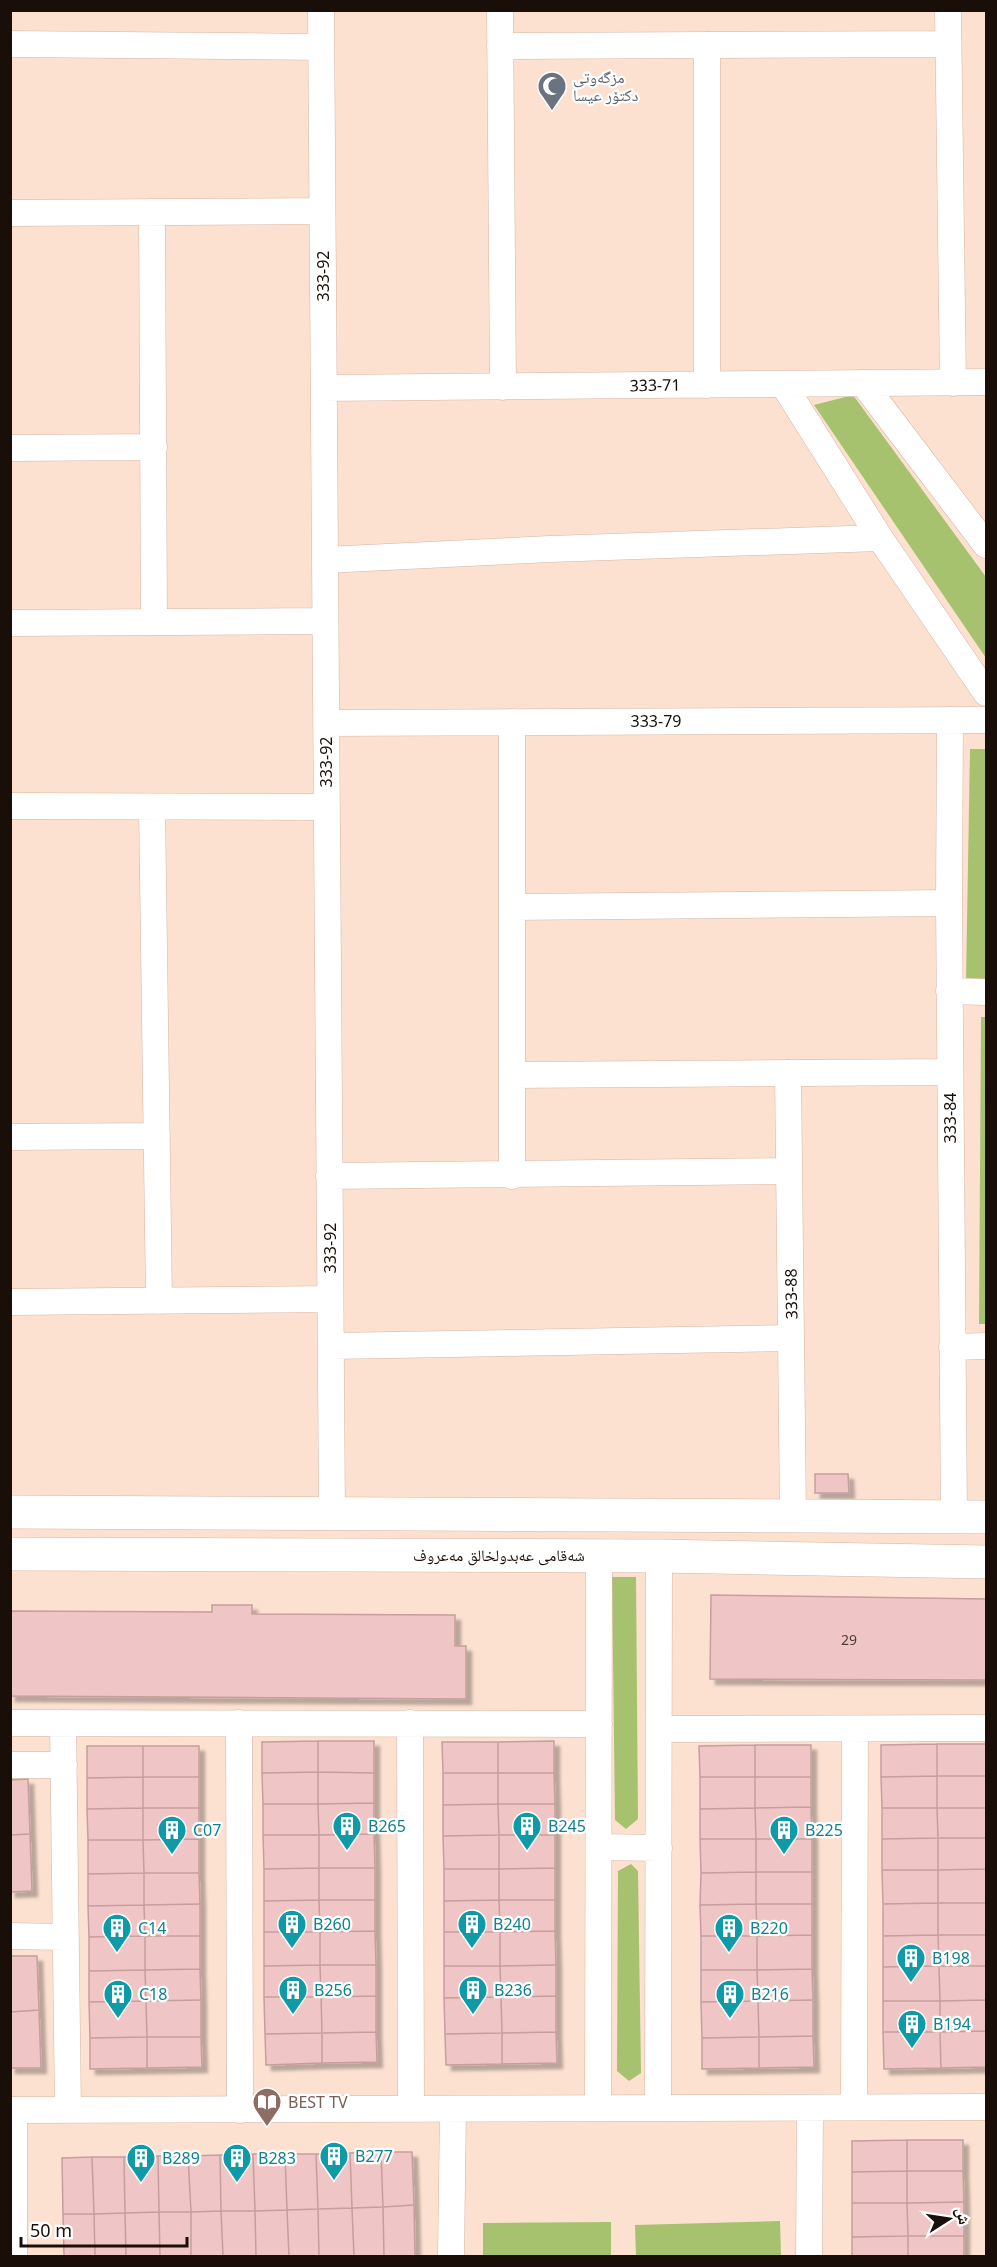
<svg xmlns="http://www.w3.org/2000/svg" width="997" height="2267" viewBox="0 0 997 2267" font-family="'Noto Sans','Noto Naskh Arabic',sans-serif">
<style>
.green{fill:#a7c26e}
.building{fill:#efc6c5;stroke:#c59e9d;stroke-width:1.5;filter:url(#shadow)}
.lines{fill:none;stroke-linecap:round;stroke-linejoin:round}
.street-casing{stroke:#d5b5a2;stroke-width:27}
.secondary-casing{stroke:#d5b5a2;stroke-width:34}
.street{stroke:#fff;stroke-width:26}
.secondary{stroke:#fff;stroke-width:33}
.labels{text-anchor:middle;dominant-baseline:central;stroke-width:4.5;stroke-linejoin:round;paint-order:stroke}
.number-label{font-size:14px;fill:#4f3d37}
.worship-label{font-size:16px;fill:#5b616d;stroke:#fff;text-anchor:start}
.street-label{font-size:16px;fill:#1a0f08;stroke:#fff}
.culture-label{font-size:16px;fill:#0d838f;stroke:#fff;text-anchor:start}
.education-label{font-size:16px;fill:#785e54;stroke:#fff;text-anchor:start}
</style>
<defs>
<filter id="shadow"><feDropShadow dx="5.5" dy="5.5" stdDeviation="1.5" flood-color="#0004"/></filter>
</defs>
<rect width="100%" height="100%" fill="#fce1d1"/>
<path class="green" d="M853 395 986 577V658L814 405Z
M970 749H986V982L966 981Z
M981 1017H986V1324H979Z
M636 1577 638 1819 626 1829 615 1820 612 1577Z
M631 1864 638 1871 641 2073 629 2081 617 2071 618 1871Z
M780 2221 781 2256H636L635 2225Z
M611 2222V2256H483V2223Z"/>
<path class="building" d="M815 1474H848L849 1493H815Z
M711 1595 986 1599V1680L710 1679Z
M212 1605H252V1614L455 1615V1646H466V1699L10 1696V1611L212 1612Z
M318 1741H374V1773L318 1772Z
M318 1741V1772L262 1773V1742Z
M554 1741V1773H498V1742Z
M442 1742H498V1773H443Z
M937 1744H986V1776H937Z
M937 1744V1776L881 1777V1745Z
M755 1745H811V1777H755Z
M755 1745V1777H700L699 1746Z
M87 1746H143V1777L87 1778Z
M143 1746H199V1777H143Z
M318 1772 374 1773V1803L318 1804Z
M318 1772V1804H263L262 1773Z
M443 1773H498V1804L443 1805Z
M498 1773H554L555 1804H498Z
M937 1776H986V1808H937Z
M937 1776V1808H882L881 1777Z
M143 1777H199V1808H143Z
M143 1777V1808L87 1809V1778Z
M700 1777H755V1808L700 1809Z
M755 1777H811V1807L755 1808Z
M28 1779 30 1834 10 1835V1780Z
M374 1803V1834L319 1835 318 1804Z
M263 1804H318L319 1835H263Z
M498 1804H555V1835H499Z
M498 1804 499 1835 443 1836V1805Z
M811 1807 812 1839H756L755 1808Z
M143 1808H199V1839L143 1840Z
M143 1808V1840H88L87 1809Z
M755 1808 756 1839H700V1809Z
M882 1808H937L938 1838 882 1839Z
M937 1808H986V1838H938Z
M30 1834 32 1891 10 1892V1835Z
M374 1834 375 1868H319V1835Z
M263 1835H319V1868L264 1869Z
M499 1835H555V1868L499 1869Z
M499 1835V1869H444L443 1836Z
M938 1838H986V1869L938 1870Z
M938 1838V1870H882V1839Z
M199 1839V1873H144L143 1840Z
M700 1839H756V1872L701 1873Z
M756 1839H812V1872H756Z
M88 1840H143L144 1873 88 1874Z
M319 1868H375V1900H319Z
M319 1868V1900L264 1901V1869Z
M555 1868V1900H499V1869Z
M444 1869H499V1900L444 1901Z
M986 1869V1903H938V1870Z
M882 1870H938V1903L883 1904Z
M756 1872H812V1904H756Z
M756 1872V1904L700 1905 701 1873Z
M144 1873H199L200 1904 144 1905Z
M144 1873V1905L88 1906V1874Z
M319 1900H375V1931L320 1932Z
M319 1900 320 1932H264V1901Z
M499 1900H555V1931L500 1932Z
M499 1900 500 1932H444V1901Z
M938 1903H986V1935H938Z
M938 1903V1935L883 1936V1904Z
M200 1904V1936H145L144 1905Z
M756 1904H812V1935L757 1936Z
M756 1904 757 1936H701L700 1905Z
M144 1905 145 1936 89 1937 88 1906Z
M375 1931 376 1965H320V1932Z
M555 1931 556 1965 500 1966V1932Z
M264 1932H320V1965L264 1966Z
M444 1932H500V1966H444Z
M812 1935V1969L757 1970V1936Z
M938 1935H986V1966H939Z
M938 1935 939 1966 883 1967V1936Z
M145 1936H200V1969L145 1970Z
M145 1936V1970L89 1971V1937Z
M701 1936H757V1970H701Z
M10 1956H37L39 2010 10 2012Z
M320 1965H376V1996L321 1997Z
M320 1965 321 1997H264V1966Z
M556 1965V1996L501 1997 500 1966Z
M444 1966H500L501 1997 444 1998Z
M939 1966H986V2000L940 2001Z
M939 1966 940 2001H883V1967Z
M200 1969 201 2000 146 2001 145 1970Z
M812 1969 813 2000 758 2001 757 1970Z
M145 1970 146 2001 89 2002V1971Z
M701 1970H757L758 2001 701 2002Z
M376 1996V2032L322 2033 321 1997Z
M556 1996V2032L502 2033 501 1997Z
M264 1997H321L322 2033 265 2034Z
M501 1997 502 2033 445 2034 444 1998Z
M201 2000V2037H147L146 2001Z
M813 2000V2036L759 2037 758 2001Z
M986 2000V2031L940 2032V2001Z
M146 2001 147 2037 90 2038 89 2002Z
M758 2001 759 2037 702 2038 701 2002Z
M883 2001H940V2032H883Z
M39 2010 41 2068H10V2012Z
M986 2031V2067L941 2068 940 2032Z
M376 2032 377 2062 322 2063V2033Z
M556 2032 557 2063 502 2064V2033Z
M883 2032H940L941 2068 884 2069Z
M322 2033V2063L266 2065 265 2034Z
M502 2033V2064L446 2065 445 2034Z
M813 2036 814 2067 759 2068V2037Z
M147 2037H201L202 2067 147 2068Z
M147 2037V2068L90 2069V2038Z
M759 2037V2068L702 2069V2038Z
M907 2140H963V2171H907Z
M907 2140V2171L852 2172V2141Z
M381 2152 383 2207 352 2208 350 2153Z
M381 2152H412L414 2205 383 2207Z
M350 2153 352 2208 318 2209 316 2154Z
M253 2154H285L287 2210 255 2211Z
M253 2154 255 2211H221L220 2155Z
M285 2154H316L318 2209 287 2210Z
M220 2155 221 2211 191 2212 188 2156Z
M158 2156H188L191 2212H159Z
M158 2156 159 2212 125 2213 124 2157Z
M92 2157 94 2214H63L62 2158Z
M92 2157H124L125 2213 94 2214Z
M907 2171H963L964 2202 907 2203Z
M907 2171V2203H852V2172Z
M964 2202V2236H908L907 2203Z
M852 2203H907L908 2236 852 2237Z
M414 2205 415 2256H384L383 2207Z
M383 2207 384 2256H354L352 2208Z
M352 2208 354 2256H319L318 2209Z
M318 2209 319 2256H289L287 2210Z
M287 2210 289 2256H256L255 2211Z
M221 2211H255L256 2256H223Z
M221 2211 223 2256H191V2212Z
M159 2212H191V2256H160Z
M159 2212 160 2256H126L125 2213Z
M125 2213 126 2256H95L94 2214Z
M63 2214H94L95 2256H64Z
M908 2236H964V2256H908Z
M908 2236V2256H852V2237Z"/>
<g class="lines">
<g class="street-casing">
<path id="street" d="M321 10 332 1513
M500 10 503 387
M948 10 953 383
M10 44 321 47
M500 46 948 44
M152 212 154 622
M10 213 322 211
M863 383 986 545
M783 384 880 538 986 693
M707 385V45
M324 388 986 382
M10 448 154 447
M325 560 550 549 880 538
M10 623 325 621
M950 720 949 903 954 1517
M512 722V1176
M326 723 986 720
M10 806 327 807
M152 807 159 1301
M512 907 949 903
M949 991 986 992
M788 1073 793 1516
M512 1075 950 1072
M10 1137 157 1136
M329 1176 789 1171
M10 1302 330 1299
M331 1346 791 1338
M952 1347 986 1346
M10 1723 599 1724
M63 1723 68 2110
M239 1723 240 2110
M410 1723 411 2109
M659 1729 986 1728
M10 1765H64
M599 1847 659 1848
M10 1936 65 1937
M854 2107 855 1729
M598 2108 599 1555
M658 2108 659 1556
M10 2110 986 2107
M14 2110V2256
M451 2256 453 2109
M809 2256 810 2108"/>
</g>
<g class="secondary-casing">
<path id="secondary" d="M10 1512 986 1517
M10 1554 659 1556 986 1562"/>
</g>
<use href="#street" class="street"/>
<use href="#secondary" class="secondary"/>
</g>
<defs>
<g id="mosque-pin" transform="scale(1.5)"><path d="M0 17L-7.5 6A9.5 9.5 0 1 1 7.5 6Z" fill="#6b7280" stroke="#fff"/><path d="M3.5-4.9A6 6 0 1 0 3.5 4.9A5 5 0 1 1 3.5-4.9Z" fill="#fff"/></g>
<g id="building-pin" transform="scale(1.5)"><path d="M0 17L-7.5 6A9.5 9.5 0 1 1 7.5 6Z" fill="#0f9aa8" stroke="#fff"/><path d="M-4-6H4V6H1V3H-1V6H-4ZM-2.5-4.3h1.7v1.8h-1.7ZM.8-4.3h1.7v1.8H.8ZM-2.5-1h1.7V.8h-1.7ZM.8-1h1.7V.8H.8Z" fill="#fff"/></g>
<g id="library-pin" transform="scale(1.5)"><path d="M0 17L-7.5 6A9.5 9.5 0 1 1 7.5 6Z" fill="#8d6e63" stroke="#fff"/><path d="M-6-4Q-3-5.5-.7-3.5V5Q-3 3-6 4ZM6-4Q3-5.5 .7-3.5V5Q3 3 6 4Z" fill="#fff"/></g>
</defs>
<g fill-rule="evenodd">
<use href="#mosque-pin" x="552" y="86"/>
<use href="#building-pin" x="347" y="1826"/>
<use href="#building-pin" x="527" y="1826"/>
<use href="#building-pin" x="172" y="1830"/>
<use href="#building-pin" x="784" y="1830"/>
<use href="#building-pin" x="292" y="1924"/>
<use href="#building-pin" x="472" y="1924"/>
<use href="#building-pin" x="117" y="1928"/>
<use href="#building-pin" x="729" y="1928"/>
<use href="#building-pin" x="911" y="1958"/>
<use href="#building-pin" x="293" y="1990"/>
<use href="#building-pin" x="473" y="1990"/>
<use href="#building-pin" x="118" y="1994"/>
<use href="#building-pin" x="730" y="1994"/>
<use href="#building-pin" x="912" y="2024"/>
<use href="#library-pin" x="267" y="2102"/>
<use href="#building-pin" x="334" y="2156"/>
<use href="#building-pin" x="141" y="2158"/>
<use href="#building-pin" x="237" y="2158"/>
</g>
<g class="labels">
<g class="number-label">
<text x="849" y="1639">29</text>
</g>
<g class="worship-label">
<text x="573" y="77">مزگەوتی<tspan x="573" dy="18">دکتۆر عیسا</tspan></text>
</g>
<g class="street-label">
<text transform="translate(323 276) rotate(-90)">333-92</text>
<text transform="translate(655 385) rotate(-1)">333-71</text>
<text x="656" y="721">333-79</text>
<text transform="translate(326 762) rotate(-90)">333-92</text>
<text transform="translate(950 1118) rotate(-90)">333-84</text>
<text transform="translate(330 1248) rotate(-90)">333-92</text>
<text transform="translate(791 1294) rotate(-91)">333-88</text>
<text x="499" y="1555">شەقامی عەبدولخالق مەعروف</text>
</g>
<g class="culture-label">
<text x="368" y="1826">B265</text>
<text x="548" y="1826">B245</text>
<text x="193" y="1830">C07</text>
<text x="805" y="1830">B225</text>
<text x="313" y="1924">B260</text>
<text x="493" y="1924">B240</text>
<text x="138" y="1928">C14</text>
<text x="750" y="1928">B220</text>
<text x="932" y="1958">B198</text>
<text x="314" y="1990">B256</text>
<text x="494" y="1990">B236</text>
<text x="139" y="1994">C18</text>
<text x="751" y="1994">B216</text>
<text x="933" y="2024">B194</text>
<text x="355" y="2156">B277</text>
<text x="162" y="2158">B289</text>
<text x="258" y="2158">B283</text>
</g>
<g class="education-label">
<text x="288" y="2102">BEST TV</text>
</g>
</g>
<rect width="997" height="2267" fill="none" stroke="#1a0f08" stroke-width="24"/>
<g transform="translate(949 2219) rotate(78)" stroke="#ffffff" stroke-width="4.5" paint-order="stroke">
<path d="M0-4.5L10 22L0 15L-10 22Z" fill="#1a0f08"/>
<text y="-9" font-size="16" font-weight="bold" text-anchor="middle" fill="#1a0f08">ش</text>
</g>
<path d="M21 2237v9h166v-9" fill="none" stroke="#1a0f08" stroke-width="3"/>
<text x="30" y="2237" font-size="18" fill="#1a0f08" stroke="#ffffff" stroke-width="4.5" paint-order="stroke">50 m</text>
</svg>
